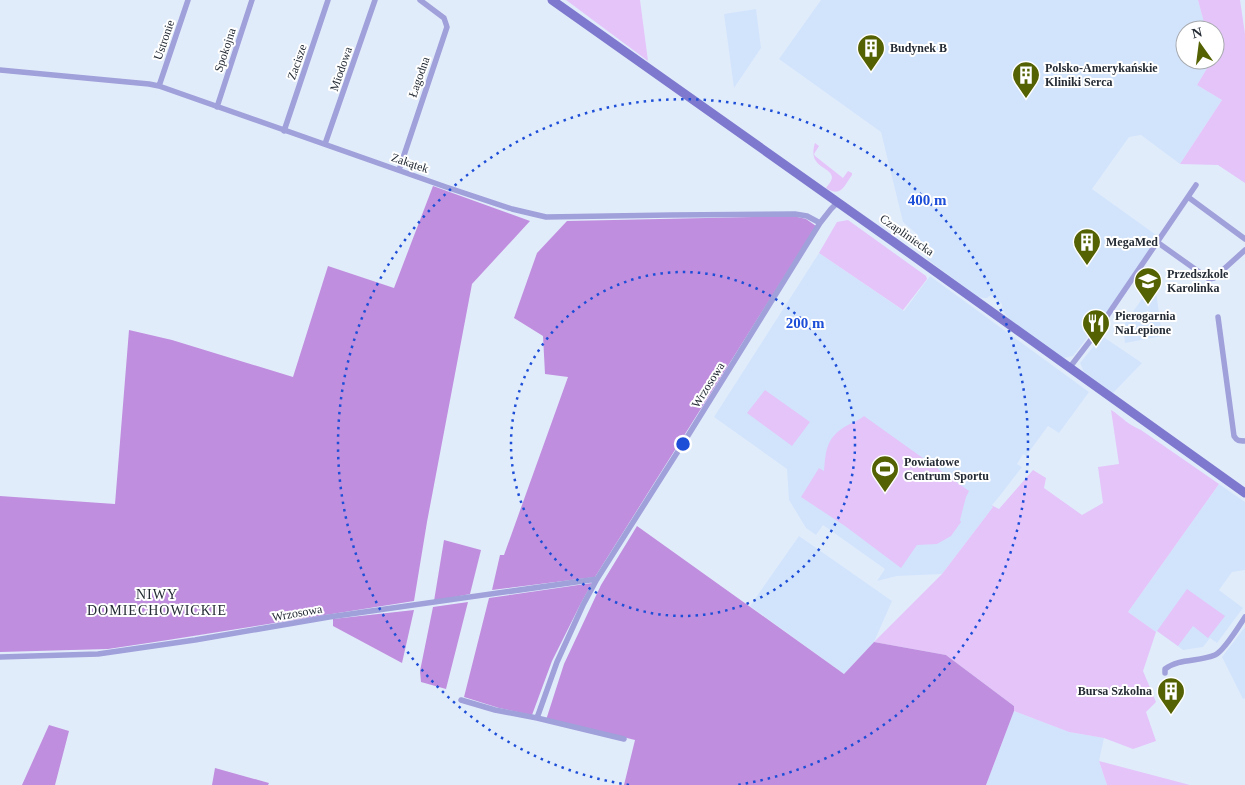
<svg xmlns="http://www.w3.org/2000/svg" width="1245" height="785" viewBox="0 0 1245 785" font-family="'Times New Roman',serif">
<style>
.built{fill:#d2e4fc}
.green{fill:#e4c4f9}
.forest{fill:#c08ede}
.lines{fill:none;stroke-linecap:round;stroke-linejoin:round}
.street{stroke:#a0a0da;stroke-width:5.5}
.secondary{stroke:#7e79ce;stroke-width:9}
.ring{fill:none;stroke:#1d4ed8;stroke-width:2.5;stroke-dasharray:2.5 5}
.labels{text-anchor:middle;dominant-baseline:central;stroke-width:4;stroke-linejoin:round;paint-order:stroke}
.street-label{font-size:12px;fill:#242b34;stroke:#fff}
.poi-label{font-size:12px;font-weight:bold;fill:#242b34;stroke:#fff;text-anchor:start}
.neighbourhood-label{font-size:14px;letter-spacing:1px;fill:#242b34;stroke:#fff}
.centre{fill:#1d4ed8;stroke:#fff;stroke-width:2.5}
.ring-label{font-size:15px;text-anchor:middle;font-weight:bold;fill:#1d4ed8;stroke:#fff;stroke-width:4;stroke-linejoin:round;paint-order:stroke}
</style>
<rect width="100%" height="100%" fill="#e1ecfb"/>
<path class="built" d="M821 0H1198L1206 30H1185V60H1212L1197 85 1222 100 1180 164 1141 135 1129 137 1092 189 1159 237 1118 298 1073 356 1064 358 1061 357 1010 320 1002 310V304L991 295 987 298H983L978 297 928 260 918 235 903 222 881 132 779 59Z
M756 9 761 48 734 88 724 14Z
M819 253 904 311 930 276 1089 392 1059 433 1048 426 1026 456 1023 454 1017 464 1022 467 998 498 992 505 993 507 942 574 897 576 877 581 885 569 823 525 816 535 806 528 789 500 787 469 714 417Z
M1153 283 1155 284 1162 336 1125 343 1123 326Z
M1102 336 1142 363 1113 393 1084 372 1080 363Z
M1219 484 1245 502V570L1232 572 1219 590 1243 608 1217 643 1210 638 1203 647 1183 650 1157 631 1156 632 1128 612Z
M799 536 892 601 874 642 844 674 750 606Z
M1245 627V698L1243 699 1222 657Z
M1014 711 1069 732 1104 738 1099 761 1107 785H986Z"/>
<path class="green" d="M566 0H640L648 61Z
M1198 0H1240L1245 34V183L1218 165 1180 164 1222 100 1197 85 1212 60H1215V30H1206Z
M815 143 819 146 814 154 815 156 843 178 848 171 852 173V175C844 186 841 198 826 188 828 185 832 181 832 177 831 166 807 168 815 143Z
M848 220 926 276 927 279 903 310 819 253 837 222Z
M765 390 810 422 792 446 747 413Z
M1111 410C1116 413 1118 415 1122 418 1127 423 1134 427 1141 430L1219 484 1128 612 1156 632 1143 671 1156 702 1146 712 1156 741 1133 749 1104 738 1069 732 1014 711V706L946 655 874 642 942 574 993 507 991 505 999 509 1033 470 1046 478 1044 488 1082 515 1103 503 1098 467 1119 464Z
M864 416 969 491 966 497 960 520 961 522 951 536 937 544 917 545 901 568 845 526 801 497 819 468 824 471C826 450 826 438 846 426 853 422 858 421 864 416Z
M1187 589 1225 616 1208 638 1193 626 1178 646 1157 631Z
M1099 761 1190 785H1107Z"/>
<path class="forest" d="M433 186 530 221 472 284 427 522 414 601 168 640 108 649 0 652V496L115 504 129 330 172 340 293 377 328 266 394 288Z
M793 216 806 219 816 226 595 577 492 590 500 555H504L568 377 545 374 543 336 514 318 537 253 567 221Z
M637 526 844 674 874 642 946 655 1014 706V711L986 785H624L635 740 575 725 546 720 564 664 601 585Z
M444 540 481 550 470 594 434 601Z
M592 583 580 605 552 661 532 715 499 708 464 697 489 598Z
M468 602 446 689 421 682 420 671 433 607Z
M414 610 402 663 333 626V619Z
M49 725 69 731 55 785H22Z
M215 768 269 783 268 785H212Z"/>
<g class="lines">
<path class="street" d="M0 70 149 84 159 86 446 187 512 209 546 217 671 215 795 214 807 216 820 223
M159 86 188 0
M217 107 252 0
M284 131 328 0
M325 144 375 0
M399 170 447 27 444 18 420 0
M1188 197 1245 239
M1157 242 1209 279 1214 278 1245 250
M1218 317 1234 436C1237 441 1239 441 1245 441
M1070 367 1090 341 1196 185
M0 657 98 654 195 640 329 617 597 579
M1165 673V669C1179 658 1199 662 1215 655 1224 651 1239 626 1245 617
M461 700 495 710 537 718 624 739
M537 718 557 662 583 605 597 579 689 434 820 223 831 209 838 202"/>
<path class="secondary" d="M552 0 891 240 1245 493"/>
</g>
<g class="ring">
<circle cx="683" cy="444" r="172"/>
<path d="M629 785A345 345 0 1 1 737 785"/>
</g>
<defs>
<g id="building-pin" transform="scale(1.4375)"><path d="M0 17L-7.5 6A9.5 9.5 0 1 1 7.5 6Z" fill="#546203" stroke="#fff"/><path d="M-4-6H4V6H1V3H-1V6H-4ZM-2.5-4.3h1.7v1.8h-1.7ZM.8-4.3h1.7v1.8H.8ZM-2.5-1h1.7V.8h-1.7ZM.8-1h1.7V.8H.8Z" fill="#fff"/></g>
<g id="school-pin" transform="scale(1.4375)"><path d="M0 17L-7.5 6A9.5 9.5 0 1 1 7.5 6Z" fill="#546203" stroke="#fff"/><path d="M0-5L7-2L0 1L-7-2ZM-4 1L0 2.5L4 1V4Q0 6-4 4Z" fill="#fff"/></g>
<g id="restaurant-pin" transform="scale(1.4375)"><path d="M0 17L-7.5 6A9.5 9.5 0 1 1 7.5 6Z" fill="#546203" stroke="#fff"/><path d="M-5-6h1v4h1v-4h1v4h1v-4h1v5L-1.5 .5V6h-2V.5L-5-1ZM5-6V6H3V1.5H1.5Q1.5-4 5-6Z" fill="#fff"/></g>
<g id="stadium-pin" transform="scale(1.4375)"><path d="M0 17L-7.5 6A9.5 9.5 0 1 1 7.5 6Z" fill="#546203" stroke="#fff"/><path d="M0-5a6.5 5 0 1 0 0 10a6.5 5 0 1 0 0-10ZM-3.5-1.8h7v3.6h-7Z" fill="#fff"/></g>
</defs>
<g fill-rule="evenodd">
<use href="#building-pin" x="871" y="48"/>
<use href="#building-pin" x="1026" y="75"/>
<use href="#building-pin" x="1087" y="242"/>
<use href="#school-pin" x="1148" y="281"/>
<use href="#restaurant-pin" x="1096" y="323"/>
<use href="#stadium-pin" x="885" y="469"/>
<use href="#building-pin" x="1171" y="691"/>
</g>
<g class="labels">
<g class="street-label">
<text transform="translate(164 40) rotate(-71)">Ustronie</text>
<text transform="translate(225 50) rotate(-72)">Spokojna</text>
<text transform="translate(297 62) rotate(-71)">Zacisze</text>
<text transform="translate(341 69) rotate(-71)">Miodowa</text>
<text transform="translate(419 77) rotate(-71)">Łagodna</text>
<text transform="translate(410 163) rotate(19)">Zakątek</text>
<text transform="translate(907 235) rotate(35)">Czapliniecka</text>
<text transform="translate(708 385) rotate(-58)">Wrzosowa</text>
<text transform="translate(297 613) rotate(-10)">Wrzosowa</text>
</g>
<g class="poi-label">
<text x="890" y="48">Budynek B</text>
<text x="1045" y="68">Polsko-Amerykańskie<tspan x="1045" dy="14">Kliniki Serca</tspan></text>
<text x="1106" y="242">MegaMed</text>
<text x="1167" y="274">Przedszkole<tspan x="1167" dy="14">Karolinka</tspan></text>
<text x="1115" y="316">Pierogarnia<tspan x="1115" dy="14">NaLepione</tspan></text>
<text x="904" y="462">Powiatowe<tspan x="904" dy="14">Centrum Sportu</tspan></text>
<text x="1152" y="691" text-anchor="end">Bursa Szkolna</text>
</g>
<g class="neighbourhood-label">
<text x="157" y="594">NIWY<tspan x="157" dy="16">DOMIECHOWICKIE</tspan></text>
</g>
</g>
<circle cx="683" cy="444" r="8" class="centre"/>
<g class="ring-label">
<text x="927" y="205">400 m</text>
<text x="805" y="328">200 m</text>
</g>
<g transform="translate(1200 45) rotate(346)"><circle r="24" fill="#ffffff" stroke="#a7aaae"/>
<path d="M0-4L9 19L0 12L-9 19Z" fill="#546203"/>
<text y="-8" font-size="14" font-weight="bold" text-anchor="middle" fill="#242b34">N</text>
</g>
</svg>
